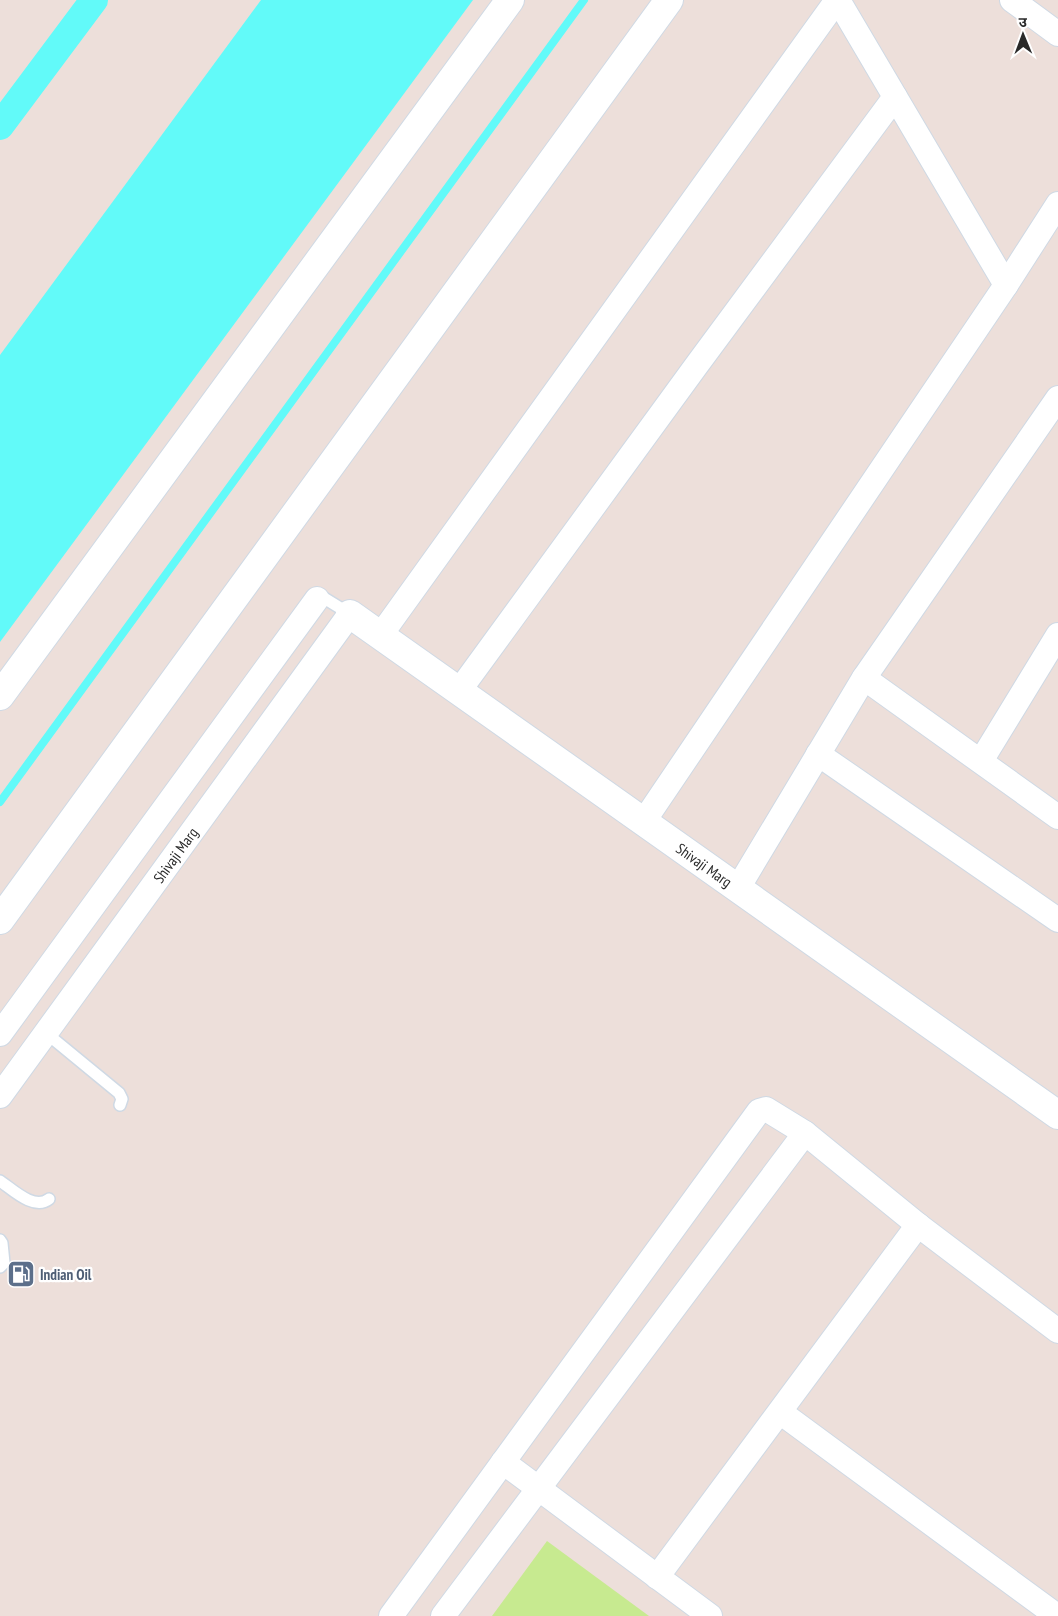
<svg xmlns="http://www.w3.org/2000/svg" width="1058" height="1616" viewBox="0 0 1058 1616" font-family="'PT Sans Narrow','Noto Sans Devanagari',sans-serif">
<style>
.green{fill:#c7ea90}
.water{fill:#62faf9}
.lines{fill:none;stroke-linecap:round;stroke-linejoin:round}
.stream{stroke:#62faf9;stroke-width:8}
.canal{stroke:#62faf9;stroke-width:28}
.lane-casing{stroke:#cfd9e4;stroke-width:14}
.street-casing{stroke:#cfd9e4;stroke-width:26}
.secondary-casing{stroke:#cfd9e4;stroke-width:30}
.lane{stroke:#fff;stroke-width:11}
.street{stroke:#fff;stroke-width:24}
.secondary{stroke:#fff;stroke-width:28}
.labels{text-anchor:middle;dominant-baseline:central;stroke-width:4.5;stroke-linejoin:round;paint-order:stroke}
.street-label{font-size:15px;fill:#292929;stroke:#fff}
.service-label{font-size:15px;font-weight:bold;fill:#4e5e75;stroke:#fff;text-anchor:start}
</style>
<rect width="100%" height="100%" fill="#eddfda"/>
<path class="green" d="M547 1541 649 1616H492Z"/>
<path class="water" d="M261 0H473L0 642V355Z"/>
<g class="lines">
<path class="stream" d="M0 802 584 0"/>
<path class="canal" d="M0 126 94 0"/>
<g class="lane-casing">
<path id="lane" d="M317 599 324 598 350 614
M46 1033 119 1093 122 1099 120 1105
M0 1181C12 1189 34 1211 49 1199
M0 1240 2 1243 4 1263 0 1267"/>
</g>
<g class="street-casing">
<g id="street">
<path d="M838 0 1006 285"/>
<path d="M1012 0 1058 34"/>
<path d="M380 636 837 0"/>
<path d="M864 678 1058 817"/>
<path d="M459 691 696 366 895 97"/>
<path d="M818 754 1058 920"/>
<path d="M981 761 1058 635"/>
<path d="M644 821 1006 285 1058 204"/>
<path d="M738 888 864 678 1058 398"/>
<path d="M0 1034 317 599"/>
<path id="s1" d="M0 1096 350 614"/>
<path d="M780 1412 1057 1616"/>
<path d="M503 1462 710 1616"/>
<path d="M657 1577 918 1225"/>
<path d="M391 1616 759 1111 766 1109 805 1133 918 1225 1058 1331"/>
<path d="M443 1616 805 1133"/>
</g>
</g>
<g class="secondary-casing">
<g id="secondary">
<path id="s2" d="M350 614 1058 1115"/>
<path d="M0 696 510 0"/>
<path d="M0 920 669 0"/>
</g>
</g>
<use href="#lane" class="lane"/>
<use href="#street" class="street"/>
<use href="#secondary" class="secondary"/>
</g>
<defs>
<g id="fuel-square" transform="scale(1.4375)"><rect x="-9" y="-9" width="18" height="18" rx="4" fill="#5c6f8a" stroke="#fff"/><path d="M-5.5-6h7V0h2V4h1.3V-2.5L3-4.5l.8-.8L6-3V5H2.5V1h-1V6h-7ZM-4.2-4.7v3.2H.2V-4.7Z" fill="#fff"/></g>
</defs>
<g fill-rule="evenodd">
<use href="#fuel-square" x="21" y="1274"/>
</g>
<g class="labels">
<g class="street-label">
<text stroke="none"><textPath href="#s1" startOffset="298">Shivaji Marg</textPath></text>
<text stroke="none"><textPath href="#s2" startOffset="434">Shivaji Marg</textPath></text>
</g>
<g class="service-label">
<text x="40" y="1274">Indian Oil</text>
</g>
</g>
<g transform="translate(1023 35) rotate(359)" stroke="#ffffff" stroke-width="4" paint-order="stroke">
<path d="M0-4L9 19L0 12L-9 19Z" fill="#292929"/>
<text y="-8" font-size="14" font-weight="bold" text-anchor="middle" fill="#292929">उ</text>
</g>
</svg>
